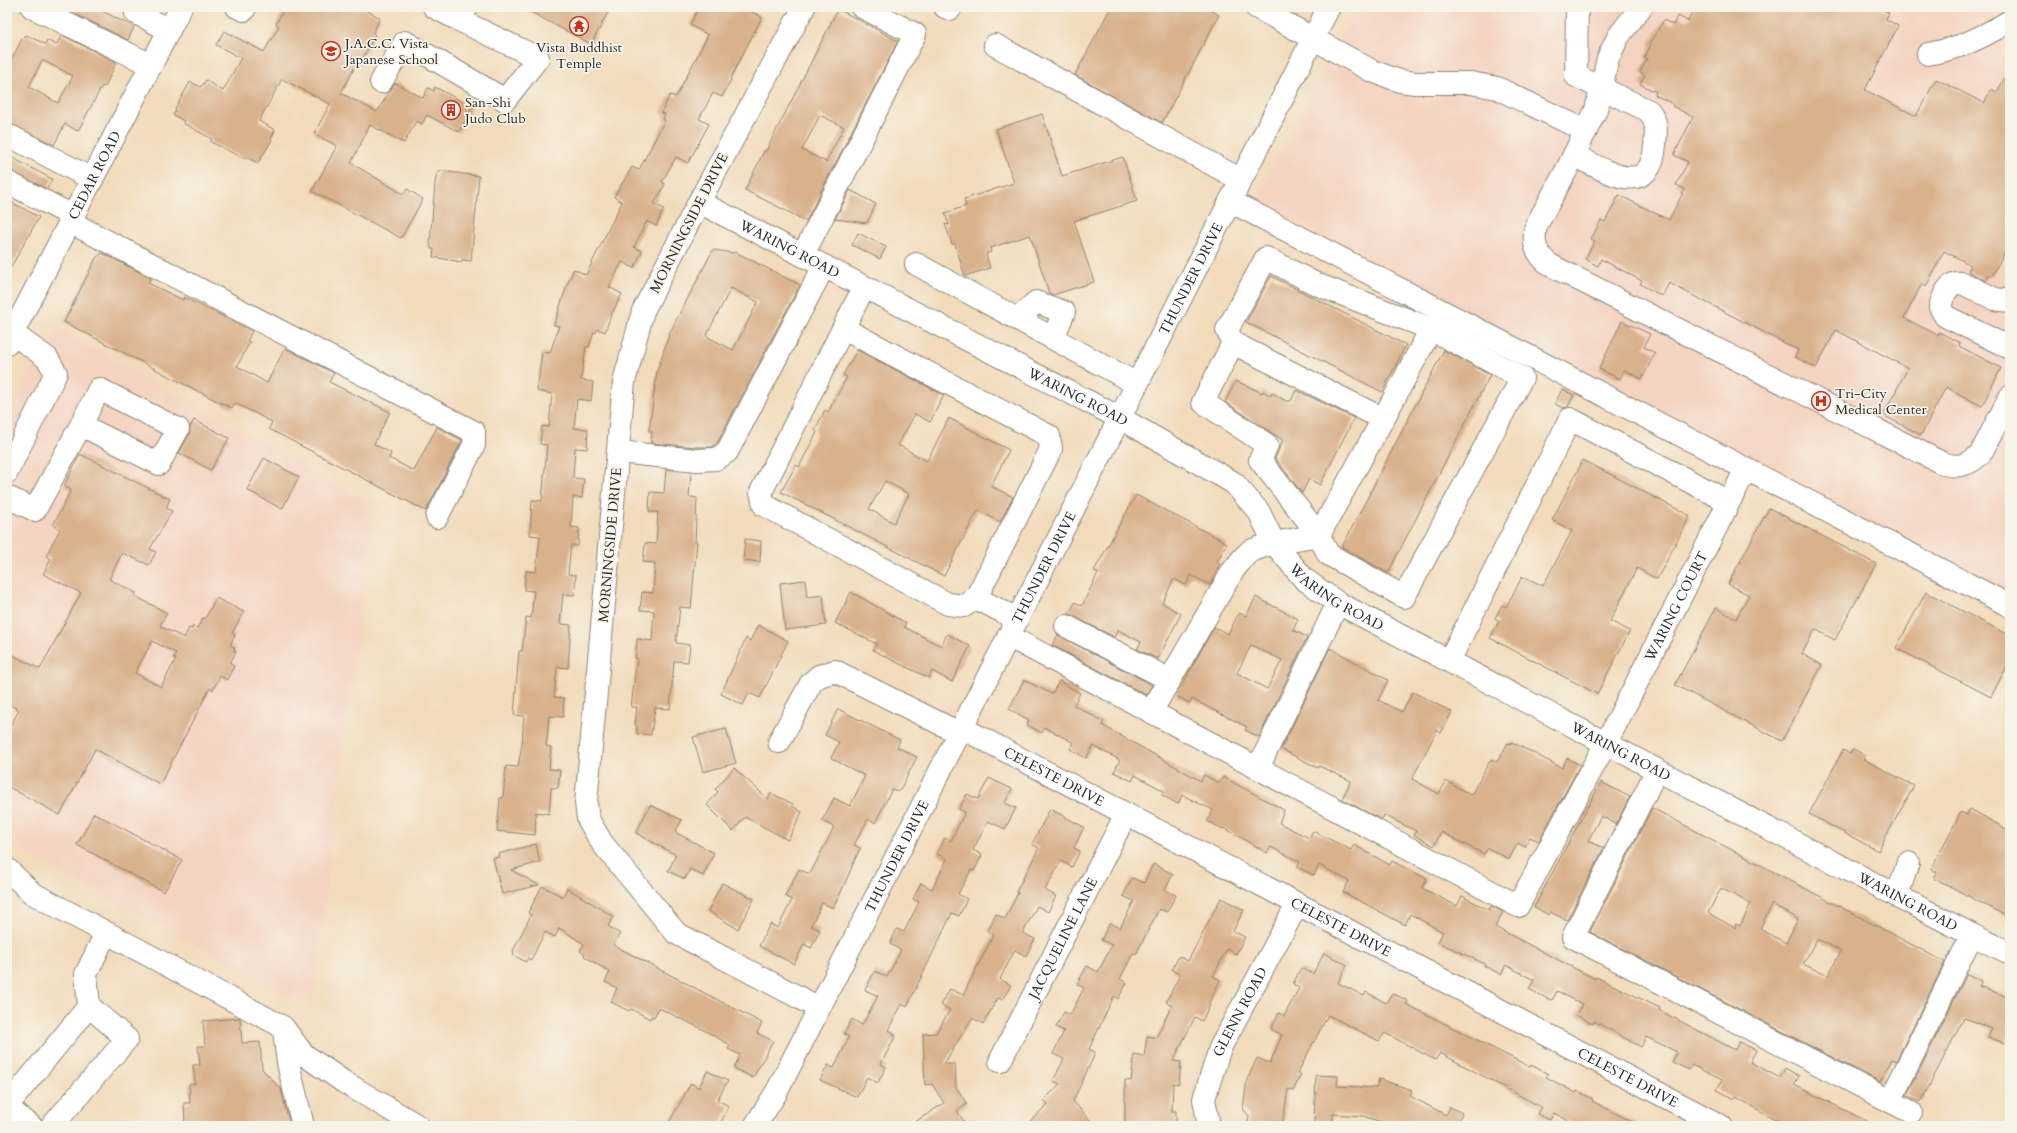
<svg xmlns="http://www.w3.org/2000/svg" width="2017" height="1133" viewBox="0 0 2017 1133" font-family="Cardo,serif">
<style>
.built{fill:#f4d3c1}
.building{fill:#d9b18b;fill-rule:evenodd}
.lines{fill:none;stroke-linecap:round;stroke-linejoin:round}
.minor-casing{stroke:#8e8373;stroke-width:24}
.minor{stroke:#fff;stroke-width:22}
.labels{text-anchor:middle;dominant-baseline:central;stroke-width:3.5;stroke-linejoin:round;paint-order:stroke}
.poi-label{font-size:14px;fill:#2b2b2b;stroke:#f7f3e8;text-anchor:start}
.street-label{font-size:14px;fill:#2b2b2b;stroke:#f7f3e8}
</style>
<rect width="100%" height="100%" fill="#f7f3e8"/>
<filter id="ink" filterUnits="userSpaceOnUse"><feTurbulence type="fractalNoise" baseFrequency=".025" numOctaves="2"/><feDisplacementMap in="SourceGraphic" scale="8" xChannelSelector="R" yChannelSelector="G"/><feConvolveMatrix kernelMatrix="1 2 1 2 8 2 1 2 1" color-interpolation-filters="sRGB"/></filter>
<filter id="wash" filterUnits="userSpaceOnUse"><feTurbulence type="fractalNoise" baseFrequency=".012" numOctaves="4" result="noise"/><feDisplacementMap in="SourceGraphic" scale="16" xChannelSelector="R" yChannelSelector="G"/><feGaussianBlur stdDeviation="0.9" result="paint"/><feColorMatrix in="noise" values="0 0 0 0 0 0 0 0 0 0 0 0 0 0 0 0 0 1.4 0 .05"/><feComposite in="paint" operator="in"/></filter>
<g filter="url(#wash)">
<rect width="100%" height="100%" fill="#f2dbbb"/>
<path class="built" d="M1356 7H2010V597L1254 205Z
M60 329 373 505 313 1001H299L7 842V419L38 354Z"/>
<g id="blocks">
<path class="building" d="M61 7H94L134 27 128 40Z
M285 7H360L380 18 373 33 375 35 359 65 357 63 341 93 377 112 395 83 423 98 428 88 434 91 435 87 472 107 468 114 469 115 459 132 427 115 422 124 416 121 404 143 370 125 351 163 403 194 407 189 423 199 401 238 312 191 337 146 314 134 330 104 282 79 259 121 275 130 271 139 272 140 258 163 246 157 245 159 211 142 212 139 183 123 184 121 173 115 176 110 175 109 190 82 201 87 206 80 223 91 241 58 216 45 224 31 264 52 279 26 276 24Z
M521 7H611L591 44Z
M699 7H742L762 17 730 79 731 80 722 97 713 93 699 119 709 124 688 163 676 157 662 182 665 184 654 204 664 209 656 226 647 221 634 247 642 251 634 268 622 262 609 287 622 294 611 315 605 332 597 329 596 333 594 332 589 347H586L581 380 593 382 591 401 577 399 574 428 588 429 587 449 575 448 573 478 584 479 582 498 573 497 571 527 579 528 578 546 571 545 568 574 576 575 574 595 563 594 560 624 571 625 568 668 557 667 554 697 564 698 563 717 549 716 546 746 551 747 549 769 560 770 558 788H551L549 814 536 812 535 835 497 831 500 798H503L506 766 518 767 522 744 524 716 514 715 519 651H522L526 617 531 618 534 591 524 590 526 571 536 572 540 537 539 536 530 535 532 500 542 501 547 445 540 444 542 426 549 427 552 394 537 391 542 352 550 353 559 326 554 325 568 282 574 269 586 275 622 202 614 197 632 167 639 170 665 120 663 119 665 114 661 113 670 95 676 97 708 35 690 25Z
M1111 7H1205L1219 15 1162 123 1075 75Z
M1695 7H1877L1889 13 1886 19 1898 26 1865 90 1916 116 1936 79 1984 103 1991 89 1997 92 2010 68V242L1992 276 1989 274 1986 281 1968 271 1971 265 1944 251 1926 287 1922 284 1904 318 1938 335 1939 332 1960 343 1959 346 2001 368 1982 406 1946 387 1921 435 1883 415 1908 368 1836 330 1816 368 1795 357 1798 350 1669 283 1662 296 1640 284 1642 281 1601 259 1598 266 1585 259 1595 241 1591 239 1601 220 1605 222 1619 195 1669 220 1685 189 1676 185 1688 162 1674 155 1693 117 1672 106 1673 104 1655 95 1656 92 1640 84 1645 75 1640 72 1647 59 1644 58 1651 45 1649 44 1664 20 1673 25 1678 16 1688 21Z
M838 9 898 41 806 221 745 190 764 151H766ZM820 115 844 127 826 162 802 150Z
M26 35 45 44 47 40 56 45 62 35 116 62 105 87 102 86 78 131 65 124 54 145 7 122V68L23 37 24 38ZM42 60 73 76 58 103 29 87Z
M1042 114 1062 176 1123 157 1137 201 1074 221 1094 282 1053 295 1049 293 1030 235 990 248 991 252 986 254 990 268 965 276 955 244H952L945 224 949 225 945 213 966 206 964 199 1014 183 996 129Z
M7 155 52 179 47 189 7 170Z
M441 171 479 176 471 261 462 260 461 262 433 257 434 249H431L430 243 435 184 437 174Z
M850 190 876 204 867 223 835 219Z
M11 202 39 217 7 274V210Z
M858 233 886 247 880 259 852 245Z
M713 250 734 253 735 252 800 285 717 443 712 447H697L651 443 652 431H649L657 371 670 332ZM731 288 758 302 733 350 706 336Z
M102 253 151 278 148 283 183 300 184 297 252 331 247 341 250 342 237 366 267 383 285 348 334 373 329 382 390 412 374 444 391 453 389 458 414 471 437 427 462 440 426 511 269 429 272 422 235 403 232 408 217 401 64 322 96 258Z
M1271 276 1406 345 1382 392 1246 322Z
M1622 321 1650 334 1644 347 1655 353 1642 379 1624 370 1620 379 1599 369Z
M857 350 944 395 930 422 915 414 898 445 927 461 949 418 1009 450 991 486 1013 497 1004 514 1000 522 978 510 944 576 781 492 796 465 799 467 817 432 815 430 825 410 828 412 847 377 843 375ZM885 481 909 494 894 523 869 509Z
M1444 350 1490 375 1388 573 1342 547Z
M1236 381 1262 393 1263 391 1271 396 1272 393 1286 401H1291L1296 390 1354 418 1320 485 1309 479 1302 493 1275 458 1283 440 1225 402Z
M1562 389 1574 395 1568 407 1563 408 1555 404Z
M194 420 229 438 211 470 179 453 189 435 190 427Z
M80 454 170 499 166 508 172 511 150 549 156 552 149 565 122 553 109 579 136 593 135 596 167 613 160 626 184 638 189 628 192 629 193 626 197 628 203 618 205 619 216 598 244 612 232 633 235 635 230 645 235 648 234 651 236 652 230 663 234 666 227 680 220 676 213 690 210 688 160 784 95 749 60 815 7 786V733L19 710 7 703V652L40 669 81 593 43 574 51 559 46 556 60 529 53 525 71 490 64 486ZM152 641 176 653 173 658 176 659 161 687 135 673Z
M264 458 299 477 282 509 247 490Z
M1583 460 1690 516 1657 579 1637 568 1610 621 1630 631 1597 694 1490 638 1499 621 1495 618 1502 605 1506 607 1522 577 1524 579 1525 577 1543 586 1572 531 1552 520Z
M666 469 691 472 689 497 697 498 695 542H697L691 608 680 607 676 643 690 645 688 662 674 661 670 709 655 708 651 735 637 734V726L635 725 637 707H631L637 658H635L637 639 652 641 654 611 640 610 642 592 653 593 655 563 643 562 645 543 656 544 658 512H649L650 492 664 493Z
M1136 495 1227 543 1217 562 1220 564 1210 585 1191 575 1186 585 1174 579 1162 603 1181 614 1158 659 1137 649 1141 642 1118 630 1114 637 1069 614 1075 602 1082 606 1098 573 1094 571Z
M1769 508 1876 564 1835 640 1815 629 1802 654 1822 665 1782 741 1675 685 1716 608 1736 619 1749 595 1728 584Z
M745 539 761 541 760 562 743 560Z
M805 580 807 597 823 595 826 625 785 630 780 583Z
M851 592 906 623 904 627 941 646 947 634 970 646 952 682 932 671 929 678 892 660 873 650 877 644 835 623Z
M1926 592 2010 636V660L1991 697 1896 648Z
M1256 597 1298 619 1293 630 1307 637 1259 737 1245 730 1247 727 1192 699 1190 703 1176 696 1214 627 1228 634 1239 613 1246 616ZM1251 645 1282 660 1267 689 1237 673Z
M758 625 788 641 760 698 749 693 743 705 721 694 746 638 750 641Z
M1058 635 1152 685 1146 695 1052 645Z
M1330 648 1388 680 1378 700 1402 712 1413 692 1452 712 1441 733 1437 730 1412 779 1439 794 1446 781 1471 795 1491 759 1497 762 1508 743 1510 744 1512 742 1562 768 1567 758 1580 765 1539 841 1530 837 1525 847 1518 843 1509 859 1488 848 1484 854 1441 832 1434 846 1414 835 1416 831 1384 815 1382 820 1342 799 1351 781 1319 766 1318 768 1281 749Z
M1024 680 1052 694 1059 681 1080 693 1074 705 1104 722 1102 725 1201 781 1204 775 1219 783 1223 777 1284 810 1279 823 1309 838 1313 831 1351 850 1354 845 1390 865 1392 861 1427 879 1422 888 1457 906 1462 896 1489 910 1491 906 1503 912 1495 927 1595 979 1596 977 1660 1008 1659 1010 1735 1050 1739 1042 1756 1050 1750 1062 1780 1078 1785 1068 1799 1076 1794 1085 1877 1126H1787L1736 1097 1735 1099 1717 1090 1722 1080 1692 1065 1689 1070 1672 1062 1677 1052 1646 1037 1641 1047 1594 1021 1593 1024 1576 1015 1582 1004 1557 991 1552 1000 1546 998 1529 989 1534 980 1506 965 1501 974 1484 966 1485 964 1438 942 1443 932 1410 914 1405 925 1343 892 1349 881 1319 865 1314 875 1297 867 1300 862 1271 847 1267 853 1224 828 1223 829 1207 821 1213 810 1182 795 1178 804 1162 795 1164 791 1135 775 1132 781 1114 772 1120 760 1093 746 1086 758 1070 749 1074 743 1044 727 1042 733 1027 725 1029 720 1009 709Z
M838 709 900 740 897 747 917 757 899 792 892 789 875 823 868 819 854 845 860 848 842 890 833 908 822 903 811 926 820 930 811 948 804 944 794 964 759 946 770 924 778 928 792 900 785 896 799 869 810 874 834 827 822 821 834 798 850 806 865 776 831 758 839 742 825 735Z
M726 729 736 763 703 772 693 737Z
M1853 749 1865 755 1863 759 1914 786 1878 851 1809 814 1843 750 1850 754Z
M734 768 768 799 771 793 793 804 792 806 802 812 788 840 745 817 733 831 707 805 718 792 715 789Z
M989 778 1012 789 1005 803 1016 808 1005 829 988 821 973 850 982 855 974 871 971 870 958 894 967 899 959 916 952 913 907 1007 902 1004 888 1030 894 1033 893 1035H896L881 1064 886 1067 878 1083 867 1077 857 1097 820 1080 828 1065 834 1068 849 1037 844 1034 852 1019 862 1025 878 996 865 990 875 971 887 977 901 950 890 944 897 929 904 932 919 902 913 899 921 883 932 889 947 859 937 854 945 838 951 841 965 812 959 809 967 794 978 799Z
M1601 782 1630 797 1616 824 1601 816 1588 841 1604 848 1567 920 1550 912 1549 915 1534 907Z
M650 805 682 820 675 832 714 853 703 876 690 869 685 879 668 871 676 855 636 833Z
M1652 808 1945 962 1896 1061 1892 1059 1880 1082 1590 932ZM1721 888 1751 904 1740 926 1736 924 1735 928 1708 913ZM1772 904 1798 919 1786 943 1760 929ZM1817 939 1841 951 1828 976 1803 964Z
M1050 809 1084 827 1074 848 1080 851 1072 867 1061 861 1045 890 1056 896 1048 912 1037 906 1023 933 1035 939 1026 956 1015 950 1000 979 1011 985 1003 1000 998 998 983 1024 972 1018 944 1064H955L956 1087 967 1104 957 1111 967 1126H909L944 1103 932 1084 925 1085 923 1034 936 1033 950 1010 941 1005 950 989 963 995 994 934 988 931 996 914 1005 919 1018 893 1016 892 1039 848 1032 844Z
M1970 809 2010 831V918L1934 878 1937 872 1931 869 1961 812 1967 815Z
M94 813 182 860 164 892 77 845Z
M536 844 540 862 511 870 539 885 502 894 493 858 499 857 498 854Z
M1153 864 1173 874 1165 890 1176 895 1167 912 1159 909 1136 954 1133 953 1120 979 1127 983 1118 999 1114 996 1089 1049 1095 1052 1093 1058 1073 1101 1095 1126H1025L1048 1104 1044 1100 1060 1084 1053 1081 1064 1059 1053 1054 1064 1031 1056 1027 1064 1012 1070 1015 1084 988 1077 984 1087 966 1098 972 1112 945 1101 940 1110 923 1120 928 1134 901 1123 896 1132 878 1144 883Z
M722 883 754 899 738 929 708 911Z
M542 886 563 897 567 888 614 917 608 926 620 934 613 945 762 1023 757 1033 773 1041 753 1078 734 1068 740 1055 728 1049 730 1045 702 1029 659 1008 654 1017 652 1016 650 1019 631 1009 629 1011 611 1002 617 988 605 982 610 972 584 956 585 955 580 951 584 944 559 928 555 937 545 932 531 960 528 958 526 962 513 955 514 951H513L531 915 528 913Z
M1221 898 1244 910 1233 931 1245 937 1236 954 1227 949 1213 976 1220 980 1209 1003 1210 1004 1202 1021 1195 1017 1173 1061 1181 1062 1179 1084 1173 1083 1172 1111H1176V1126L1125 1125V1080L1131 1081 1134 1055 1144 1057 1147 1036 1156 1038 1172 1005 1166 1002 1180 975 1172 970 1179 956 1188 961Z
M1324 953 1347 965 1338 983 1364 996 1366 992 1386 1003 1392 993 1408 1001 1406 1004 1530 1067 1531 1065 1548 1074 1546 1077 1576 1093 1577 1091 1593 1099 1592 1101 1640 1126H1578L1554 1113 1550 1120 1537 1114 1541 1107 1440 1053 1435 1060 1385 1033 1379 1041 1328 1015 1297 1074H1301L1293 1091 1288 1089 1283 1122 1271 1121 1270 1126H1247L1249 1116 1243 1109 1247 1080 1257 1058 1270 1063 1282 1035 1271 1029 1279 1013 1284 1016 1299 988 1293 984 1301 968 1313 974Z
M1967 974 1982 981 1979 986 2010 998V1029L2004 1043 1988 1037 1992 1029 1964 1018 1921 1102 1907 1095Z
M240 1018 242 1043 260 1042 262 1069 281 1089 290 1126H185L184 1103H190L189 1084H195L193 1065H200L198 1046H205L203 1021Z
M707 1071 728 1081 717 1100 729 1106 719 1126H667L691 1083 699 1088Z
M1316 1075 1338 1076 1337 1086 1376 1088 1379 1079 1412 1090 1410 1096 1446 1115 1450 1107 1462 1113 1458 1122 1466 1126H1393L1363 1116 1333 1114 1332 1126 1314 1125Z"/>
</g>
</g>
<g filter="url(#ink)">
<use href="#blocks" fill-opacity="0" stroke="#8e8373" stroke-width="1"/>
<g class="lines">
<g class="minor-casing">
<g id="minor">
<path d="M32 7 151 65"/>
<path d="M140 7 136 13 169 30"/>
<path d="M237 7 244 10 245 7"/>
<path d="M434 7 459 20"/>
<path d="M804 7 699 202 643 311 624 382 586 803 588 819 602 843 676 933 819 1008"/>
<path d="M945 7 950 9 951 7"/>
<path d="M1256 7 1372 71 1400 81 1415 83H1471L1497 88 1586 131"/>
<path d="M1641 7 1618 37 1608 58 1596 110 1567 169 1536 226C1532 243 1536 254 1550 265L1944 464C1959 468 1970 465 1981 453L2010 397"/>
<path d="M995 45 1241 180"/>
<path d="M1928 54C1962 48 1980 38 2010 21"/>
<path d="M381 82 405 42 505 100 538 58 459 20 467 7"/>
<path d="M12 137 92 179"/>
<path d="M1574 155C1604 170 1651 202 1655 145 1656 132 1658 122 1649 111L1576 76 1577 7"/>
<path d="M7 182 73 216"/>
<path d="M1230 201 2010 606"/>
<path id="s1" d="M699 202 1120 418 1234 483 1259 512 1274 543 1304 579 1338 603 1972 935 2010 953"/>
<path d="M70 222 474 432V445L437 517"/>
<path d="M803 255 915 34 862 7"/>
<path d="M916 264 1137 384"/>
<path d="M864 287 761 492 764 505 948 604 964 606 976 598 1017 619"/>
<path d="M2010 301 1995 299 1962 283C1949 281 1943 296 1940 307L1945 316 2010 348"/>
<path d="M1018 319 1036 302 1064 312 1053 338"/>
<path d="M844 329 1049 436 1051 449 976 598"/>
<path id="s2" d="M7 344 181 7"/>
<path d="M1383 419 1431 329"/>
<path d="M618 452 697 460 716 459 727 452 824 266"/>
<path d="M7 472 56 373 47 358 12 333"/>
<path d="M7 497 35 510 81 425 159 464 178 429 99 389 81 425"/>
<path d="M1066 626 1170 680"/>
<path id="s3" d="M1008 636 1518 906 1606 743 1746 469"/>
<path d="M1449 661 1570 419 1729 502"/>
<path d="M1151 712 1232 572 1243 558 1250 551 1274 543 1319 535 1328 554 1404 597 1522 378 1431 329 1316 284 1266 258 1227 330 1233 343 1383 419 1319 535 1260 460 1267 445 1203 402 1233 343"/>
<path id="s4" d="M962 728 1721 1126"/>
<path d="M779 742 811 683 819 676 835 671 959 733"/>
<path d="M1258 768 1338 603"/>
<path d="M1657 770 1573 937 1911 1112"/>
<path d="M7 869 32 893 283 1027 303 1054 344 1082 418 1126"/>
<path d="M1897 896 1908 863"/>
<path d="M284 1031 288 1063 303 1126"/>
<path id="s5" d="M1000 1061 1126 814"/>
<path d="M1890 1101 1972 935"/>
<path d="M7 1106 89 1006 86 974 106 933"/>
<path d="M7 1107 31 1126"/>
<path d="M52 1126 127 1039 89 1006"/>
<path id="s6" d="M755 1126 776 1093 1329 7"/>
<path id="s7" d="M1209 1126 1204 1099 1220 1048 1297 905"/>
</g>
</g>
<use href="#minor" class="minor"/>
</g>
</g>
<defs>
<g id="temple-ring" transform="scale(1)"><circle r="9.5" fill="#f7f3e8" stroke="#c8321e" stroke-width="1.5"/><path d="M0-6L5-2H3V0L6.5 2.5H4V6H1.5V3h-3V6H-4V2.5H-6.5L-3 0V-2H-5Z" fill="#c8321e"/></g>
<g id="school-ring" transform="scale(1)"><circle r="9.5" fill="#f7f3e8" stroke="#c8321e" stroke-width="1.5"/><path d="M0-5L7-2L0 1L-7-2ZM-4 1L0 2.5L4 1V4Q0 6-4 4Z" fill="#c8321e"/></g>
<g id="building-ring" transform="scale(1)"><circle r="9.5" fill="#f7f3e8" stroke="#c8321e" stroke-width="1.5"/><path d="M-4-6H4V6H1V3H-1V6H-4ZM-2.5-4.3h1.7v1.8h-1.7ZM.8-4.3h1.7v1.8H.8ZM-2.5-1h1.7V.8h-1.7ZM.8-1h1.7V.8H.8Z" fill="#c8321e"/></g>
<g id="hospital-ring" transform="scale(1)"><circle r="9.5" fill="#f7f3e8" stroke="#c8321e" stroke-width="1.5"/><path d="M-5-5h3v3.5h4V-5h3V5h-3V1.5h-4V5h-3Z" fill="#c8321e"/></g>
</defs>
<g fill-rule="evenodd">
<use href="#temple-ring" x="579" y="26"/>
<use href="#school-ring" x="331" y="51"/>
<use href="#building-ring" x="451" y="110"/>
<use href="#hospital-ring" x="1821" y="401"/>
</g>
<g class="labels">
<g class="poi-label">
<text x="345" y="43">J.A.C.C. Vista<tspan x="345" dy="16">Japanese School</tspan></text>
<text x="579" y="47" text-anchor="middle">Vista Buddhist<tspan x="579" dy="16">Temple</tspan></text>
<text x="465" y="102">San-Shi<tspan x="465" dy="16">Judo Club</tspan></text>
<text x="1835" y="393">Tri-City<tspan x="1835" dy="16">Medical Center</tspan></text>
</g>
<g class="street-label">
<text stroke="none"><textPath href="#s2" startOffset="190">CEDAR ROAD</textPath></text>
<text transform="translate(689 223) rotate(-63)">MORNINGSIDE DRIVE</text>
<text stroke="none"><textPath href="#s1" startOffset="102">WARING ROAD</textPath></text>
<text stroke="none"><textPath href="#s6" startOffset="953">THUNDER DRIVE</textPath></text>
<text stroke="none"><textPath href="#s1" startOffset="426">WARING ROAD</textPath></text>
<text transform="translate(610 545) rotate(-85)">MORNINGSIDE DRIVE</text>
<text stroke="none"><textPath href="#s6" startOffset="629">THUNDER DRIVE</textPath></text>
<text stroke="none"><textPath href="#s1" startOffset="761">WARING ROAD</textPath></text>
<text stroke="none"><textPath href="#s3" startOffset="916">WARING COURT</textPath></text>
<text stroke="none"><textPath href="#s1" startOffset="1085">WARING ROAD</textPath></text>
<text stroke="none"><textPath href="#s4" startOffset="104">CELESTE DRIVE</textPath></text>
<text stroke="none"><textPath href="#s6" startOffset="305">THUNDER DRIVE</textPath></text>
<text stroke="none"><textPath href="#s1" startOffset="1409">WARING ROAD</textPath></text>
<text stroke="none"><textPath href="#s4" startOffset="428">CELESTE DRIVE</textPath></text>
<text stroke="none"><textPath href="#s5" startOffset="138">JACQUELINE LANE</textPath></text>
<text stroke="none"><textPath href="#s7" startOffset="122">GLENN ROAD</textPath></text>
<text stroke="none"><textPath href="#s4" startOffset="752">CELESTE DRIVE</textPath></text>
</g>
</g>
<rect width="2017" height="1133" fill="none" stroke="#f7f3e8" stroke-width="24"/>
</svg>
